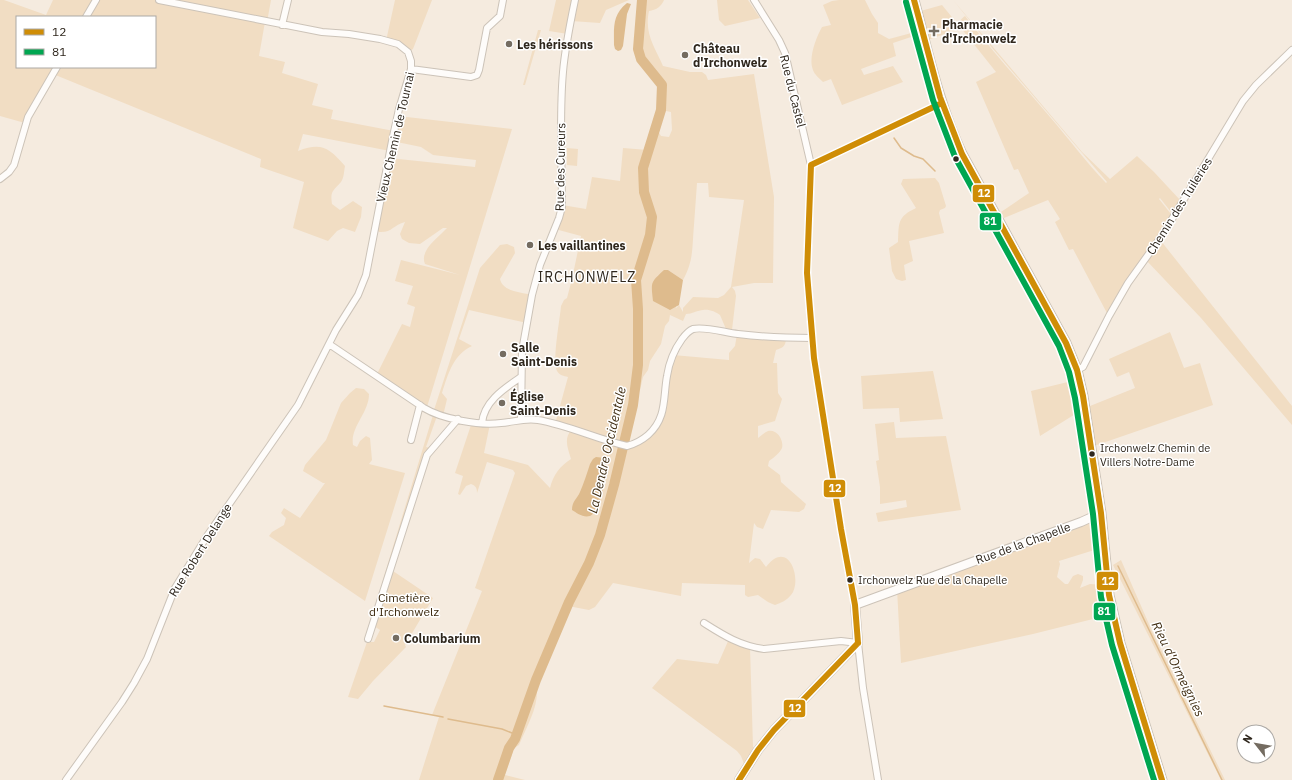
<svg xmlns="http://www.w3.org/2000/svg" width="1292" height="780" viewBox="0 0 1292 780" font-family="'IBM Plex Sans',sans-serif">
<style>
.green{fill:#f1ddc3;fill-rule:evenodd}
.water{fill:#debb8d}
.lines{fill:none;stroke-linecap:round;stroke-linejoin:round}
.stream{stroke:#debb8d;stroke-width:1.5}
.river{stroke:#debb8d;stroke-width:10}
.minor-casing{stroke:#ccc3b8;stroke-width:8}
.tertiary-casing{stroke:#ccc3b8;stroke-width:10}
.secondary-casing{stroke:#ccc3b8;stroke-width:11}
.minor{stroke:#fefcfa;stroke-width:6}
.tertiary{stroke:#fefcfa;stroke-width:8}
.secondary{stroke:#fefcfa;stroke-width:9}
.bus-1-casing{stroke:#fff;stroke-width:9}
.bus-2-casing{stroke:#fff;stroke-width:9}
.bus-1{stroke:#cf8d06;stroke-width:6}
.bus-2{stroke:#00a651;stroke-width:6}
.poi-dot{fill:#746c61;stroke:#fff;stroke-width:1.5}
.bus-dot{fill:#2f271d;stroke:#fff;stroke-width:1.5}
.labels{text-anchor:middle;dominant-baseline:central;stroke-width:3;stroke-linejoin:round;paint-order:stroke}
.bus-label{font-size:11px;fill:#2f271d;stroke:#fff;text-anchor:start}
.poi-label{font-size:12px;font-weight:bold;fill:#2f271d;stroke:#fff;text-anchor:start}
.street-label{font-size:12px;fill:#2f271d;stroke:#fff}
.park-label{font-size:12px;fill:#3b280d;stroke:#fff}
.water-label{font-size:13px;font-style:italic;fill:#412e13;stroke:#fff}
.quarter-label{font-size:14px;letter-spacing:1px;fill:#2f271d;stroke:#fff}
.line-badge{stroke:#fff;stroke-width:1.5}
.badge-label{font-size:11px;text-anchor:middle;font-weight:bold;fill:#fff}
</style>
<rect width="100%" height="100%" fill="#f5ebdf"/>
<path class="green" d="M0 0H4L46 15 53 0H271L267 22H265L259 56 285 62 282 73 318 84 312 105 333 110 331 119 394 131 398 116 512 129 427 407 376 376 402 324 410 327 415 307 407 304 413 286 395 281 401 260 460 275 425 264C419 250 439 237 447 228H443L420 244 409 243 402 239 400 234 405 222C393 225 392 233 379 232L375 227 389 158 475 167 476 160 433 155 421 147 392 141 390 151 303 134 298 151C322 142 329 148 345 166 344 171 344 178 341 182 333 191 330 191 332 204L340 210 353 201 362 207 361 217 355 232 343 228 337 231 328 241 293 228 304 182 260 167 261 159 53 74 25 123 0 116ZM17 17H155V67H17Z
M395 0H432L413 49 408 52 386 41Z
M556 0H629L606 10 600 23 571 21 568 34 549 31Z
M642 0H664C661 7 656 10 649 11 644 34 655 47 663 66L690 72H702L706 75 708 80 754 74 774 197 773 283H754L732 287 735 291 736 296 732 330 726 329 720 315C716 312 709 309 703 310 698 310 692 314 686 314L683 321 670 315 669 321 665 326 661 344 650 361 648 370 643 377 640 390 634 395 633 405 623 445 633 446 656 426 673 355 729 360V353L735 346 737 334 786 340C785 347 782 348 776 350L773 363H777L778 393 782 399 775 421 758 426V438C761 436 765 432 768 431 777 429 784 440 782 448 780 453 773 458 769 461L768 466 780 475 781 482 806 504 804 509 799 512 771 510 763 529 757 527 754 523 749 563 755 558 760 559 766 567C789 537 803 581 791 595 787 600 781 603 775 605 768 603 764 599 758 595L748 597 745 595V585L682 583 681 596 613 583 595 607 589 610 568 606 536 680C541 704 528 723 519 745L514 748 505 775 525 780H419L439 717 432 715 482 591 475 588 515 473 513 470 487 462 477 493C477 488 476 486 471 484L466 486 460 495 458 494 463 476 455 473 472 422 490 424 484 453 528 465 550 488C553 475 560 466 571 459 568 448 563 439 572 429L555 424 568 377C564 376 559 375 557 371 552 361 560 319 561 306L564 300 567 298 572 279 581 236 555 229 562 205 586 209 592 177 620 181 623 148 648 150 655 126 661 136 669 137 672 130 671 112 661 110 662 85 641 59 638 49ZM697 183H708L709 197 744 200 731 287 724 295 718 298 693 297 683 308V312L679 305 676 308 668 270 683 280C694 260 692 247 694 225 695 211 696 197 697 183Z
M717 0H748L760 18 725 26 719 20Z
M839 0H865L872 14 878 23V33L889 39 919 31 920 34 893 43 896 56 861 69 864 75 893 66 903 82 842 105 831 79 823 82C820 79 814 74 813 70 808 58 816 38 822 27L831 25 823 5 832 1Z
M953 0 1082 152 1110 179 1137 156 1154 172 1181 201 1171 212 1160 198 1159 199 1171 214 1170 218 1108 315 1073 249 1069 250 1055 222 1060 219 1048 200 1004 218 1001 212 1029 193 1018 169 1014 170 976 82 996 72 961 28 925 41 917 12 942 5 960 27C959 21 960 20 965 16 992 51 1022 84 1050 117 1069 139 1086 162 1106 183L1107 182 993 49Z
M538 30H541L525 85H523Z
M567 148 578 149 577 166 567 165Z
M935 178 939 183 946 206 945 208 940 210 939 213 944 233 909 241 913 261 904 265 906 280 902 281 896 279 892 271 889 248 898 242C899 223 897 217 916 208L901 184 903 179Z
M1161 241 1292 406V425L1201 318 1146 260Z
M507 244 514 247 515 253 500 279C503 292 521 292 532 295L527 323 469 310 459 339 472 346C453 355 448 374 442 393L447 399 443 416 434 410 480 268 500 245Z
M1170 332 1184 368 1200 363 1213 405 1091 447 1085 408 1040 436 1031 391 1080 379 1085 408 1135 388 1129 372 1117 377 1109 359Z
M933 371 943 419 900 422 899 408 863 409 861 376Z
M356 388 364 389 369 394C369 413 350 427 353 445L357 447 360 441 366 436 370 438 372 460 369 464 405 473 365 601 269 536 272 532 284 525 286 518 281 513 284 508 300 518 325 483H323L303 471 305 465 326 440 341 403 350 393Z
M433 415 437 416 426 447 430 448 381 597 382 583Z
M894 422 896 438 946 436 961 510 878 522 876 513 907 507 906 500 880 504V487L876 461 879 460 875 424Z
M1101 513 1104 547 1059 561 1060 564 1057 577 1065 584H1068L1073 576 1078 574 1083 576V580L1080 588 1090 584 1105 585 1113 614 1033 634 901 663 897 589Z
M1121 560 1152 631 1225 780H1221L1113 565Z
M393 571 433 598 405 645 406 647 373 681 358 699 348 697 367 642H374L380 630 374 626Z
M729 639 750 647 753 747 758 750 746 769 741 756 737 751 652 688 677 659 718 664Z"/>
<path class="water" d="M627 3 631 4 627 14 623 46 621 50 618 51 615 49 614 45C614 28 612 15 627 3Z
M664 270H668L683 280 679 305 670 310 653 301C651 282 650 283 664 270Z
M596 457 605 458C610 466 600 513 590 516 583 518 577 513 572 510 572 501 577 499 580 492 584 483 587 473 590 464L593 459Z"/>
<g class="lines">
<path class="stream" d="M894 138 901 148 914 156 923 159 935 171
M994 229 1055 336
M1092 521 1099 552
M1118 566 1222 780
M384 706 443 717
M448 719 502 729 517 735"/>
<path class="river" d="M498 780 509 748 515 739 536 680 569 602 589 563 600 535 614 485 633 405 638 365V309L636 280 650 235 652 217 644 192 643 168 661 110 662 85 641 59 638 49 642 0"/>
<g class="minor-casing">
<path id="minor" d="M754 0 779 40 785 53 811 165
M86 17 96 0
M282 25 288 0
M411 69 471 77 477 75 479 70 487 28 500 16 503 0
M0 179 9 172 14 165 28 117 57 67
M329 344 424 408C442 419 480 426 501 423 515 422 523 418 538 420 568 425 596 439 627 446 635 444 641 441 648 435 667 418 663 398 667 376 669 363 674 350 682 339 685 335 688 331 693 329 705 326 726 333 738 334 763 337 787 338 812 338
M1077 370 1083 367 1109 316 1128 283 1163 234 1243 101 1256 85 1292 50
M521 419 522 351 532 295 540 265 559 218 562 207C562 162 559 117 563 72 565 48 570 24 575 0
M482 423C484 401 505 388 521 377
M411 440 420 405
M855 605 841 529 814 358 807 273 811 165 942 103
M704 623C723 635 740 646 764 649L841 641 858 643 863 688 878 780
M368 639 427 455 458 419
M66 780 122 702 134 683 147 659 175 588 207 536 298 405 336 330 358 295 366 275 392 141 399 109 411 69V61L408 52 398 44 380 39 349 34 322 32 159 0"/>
</g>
<g class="tertiary-casing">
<path id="tertiary" d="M739 780 758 750 774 730 858 643 855 605 1081 522 1101 513"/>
</g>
<g class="secondary-casing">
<path id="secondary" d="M914 0C928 52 939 105 962 154L1066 343 1077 370 1083 396 1101 513 1109 595 1120 643 1162 780"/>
</g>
<use href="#minor" class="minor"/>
<use href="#tertiary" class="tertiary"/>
<use href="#secondary" class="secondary"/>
<g class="bus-1-casing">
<path id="bus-1" d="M914 0 940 97 962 154 1066 343 1077 370 1083 396 1101 513 1109 595 1120 643 1162 780
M858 643 855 605 841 529 814 358 807 273 811 165 942 103
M739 780 758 750 774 730 858 643"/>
</g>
<g class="bus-2-casing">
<path id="bus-2" d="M906 2 933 100 955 157 1059 346 1069 372 1075 398 1093 514 1101 597 1112 645 1154 780"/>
</g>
<use href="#bus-1" class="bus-1"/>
<use href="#bus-2" class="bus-2"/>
</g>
<g class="poi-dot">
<path d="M932 25h4v4h4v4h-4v4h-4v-4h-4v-4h4z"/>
<circle cx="509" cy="44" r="4"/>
<circle cx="685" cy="55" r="4"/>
<circle cx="530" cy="245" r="4"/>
<circle cx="503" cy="354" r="4"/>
<circle cx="502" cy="403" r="4"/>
<circle cx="396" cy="638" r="4"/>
</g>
<g class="bus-dot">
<circle cx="956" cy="159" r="3.5"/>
<circle cx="1092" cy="454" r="3.5"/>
<circle cx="850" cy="580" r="3.5"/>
</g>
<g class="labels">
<g class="bus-label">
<text x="1100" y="448">Irchonwelz Chemin de<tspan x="1100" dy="14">Villers Notre-Dame</tspan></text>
<text x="858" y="580">Irchonwelz Rue de la Chapelle</text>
</g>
<g class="poi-label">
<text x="942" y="24">Pharmacie<tspan x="942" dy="14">d'Irchonwelz</tspan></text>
<text x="517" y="44">Les hérissons</text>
<text x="693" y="48">Château<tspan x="693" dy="14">d'Irchonwelz</tspan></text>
<text x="538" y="245">Les vaillantines</text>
<text x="511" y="347">Salle<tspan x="511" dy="14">Saint-Denis</tspan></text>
<text x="510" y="396">Église<tspan x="510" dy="14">Saint-Denis</tspan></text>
<text x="404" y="638">Columbarium</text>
</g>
<g class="street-label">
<text transform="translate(793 91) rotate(76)">Rue du Castel</text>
<text transform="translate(395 137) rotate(-77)">Vieux Chemin de Tournai</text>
<text transform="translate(560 167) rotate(-89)">Rue des Cureurs</text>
<text transform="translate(1179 206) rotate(-58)">Chemin des Tuileries</text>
<text transform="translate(1023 543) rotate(-20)">Rue de la Chapelle</text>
<text transform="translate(200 550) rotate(-58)">Rue Robert Delange</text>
</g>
<g class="park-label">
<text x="404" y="597">Cimetière<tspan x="404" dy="14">d'Irchonwelz</tspan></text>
</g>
<g class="water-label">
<text transform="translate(607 450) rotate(-77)">La Dendre Occidentale</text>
<text transform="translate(1178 669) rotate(64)">Rieu d'Ormeignies</text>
</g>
<g class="quarter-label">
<text x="587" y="277">IRCHONWELZ</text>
</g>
</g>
<g class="line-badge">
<rect x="972" y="184" width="23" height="19" rx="4" fill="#cf8d06"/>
<rect x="979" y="212" width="23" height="19" rx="4" fill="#00a651"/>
<rect x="823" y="479" width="23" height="19" rx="4" fill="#cf8d06"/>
<rect x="1096" y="571" width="23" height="20" rx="4" fill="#cf8d06"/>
<rect x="1093" y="602" width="23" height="19" rx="4" fill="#00a651"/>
<rect x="783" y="699" width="23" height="19" rx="4" fill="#cf8d06"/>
</g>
<g class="badge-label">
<text x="984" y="197">12</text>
<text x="990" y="225">81</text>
<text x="835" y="492">12</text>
<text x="1108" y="585">12</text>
<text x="1104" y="615">81</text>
<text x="795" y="712">12</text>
</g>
<rect x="16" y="16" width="140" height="52" fill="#ffffff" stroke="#aca9a5"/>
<rect x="24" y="29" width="20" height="6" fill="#cf8d06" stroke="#aca9a5"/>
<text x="52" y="36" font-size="12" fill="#2f271d">12</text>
<rect x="24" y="49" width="20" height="6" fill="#00a651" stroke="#aca9a5"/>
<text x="52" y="56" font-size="12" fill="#2f271d">81</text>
<g transform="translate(1256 744) rotate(301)"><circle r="19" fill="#ffffff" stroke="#aca9a5"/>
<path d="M0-3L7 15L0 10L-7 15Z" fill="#746c61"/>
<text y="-6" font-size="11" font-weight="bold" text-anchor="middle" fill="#2f271d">N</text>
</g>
</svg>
